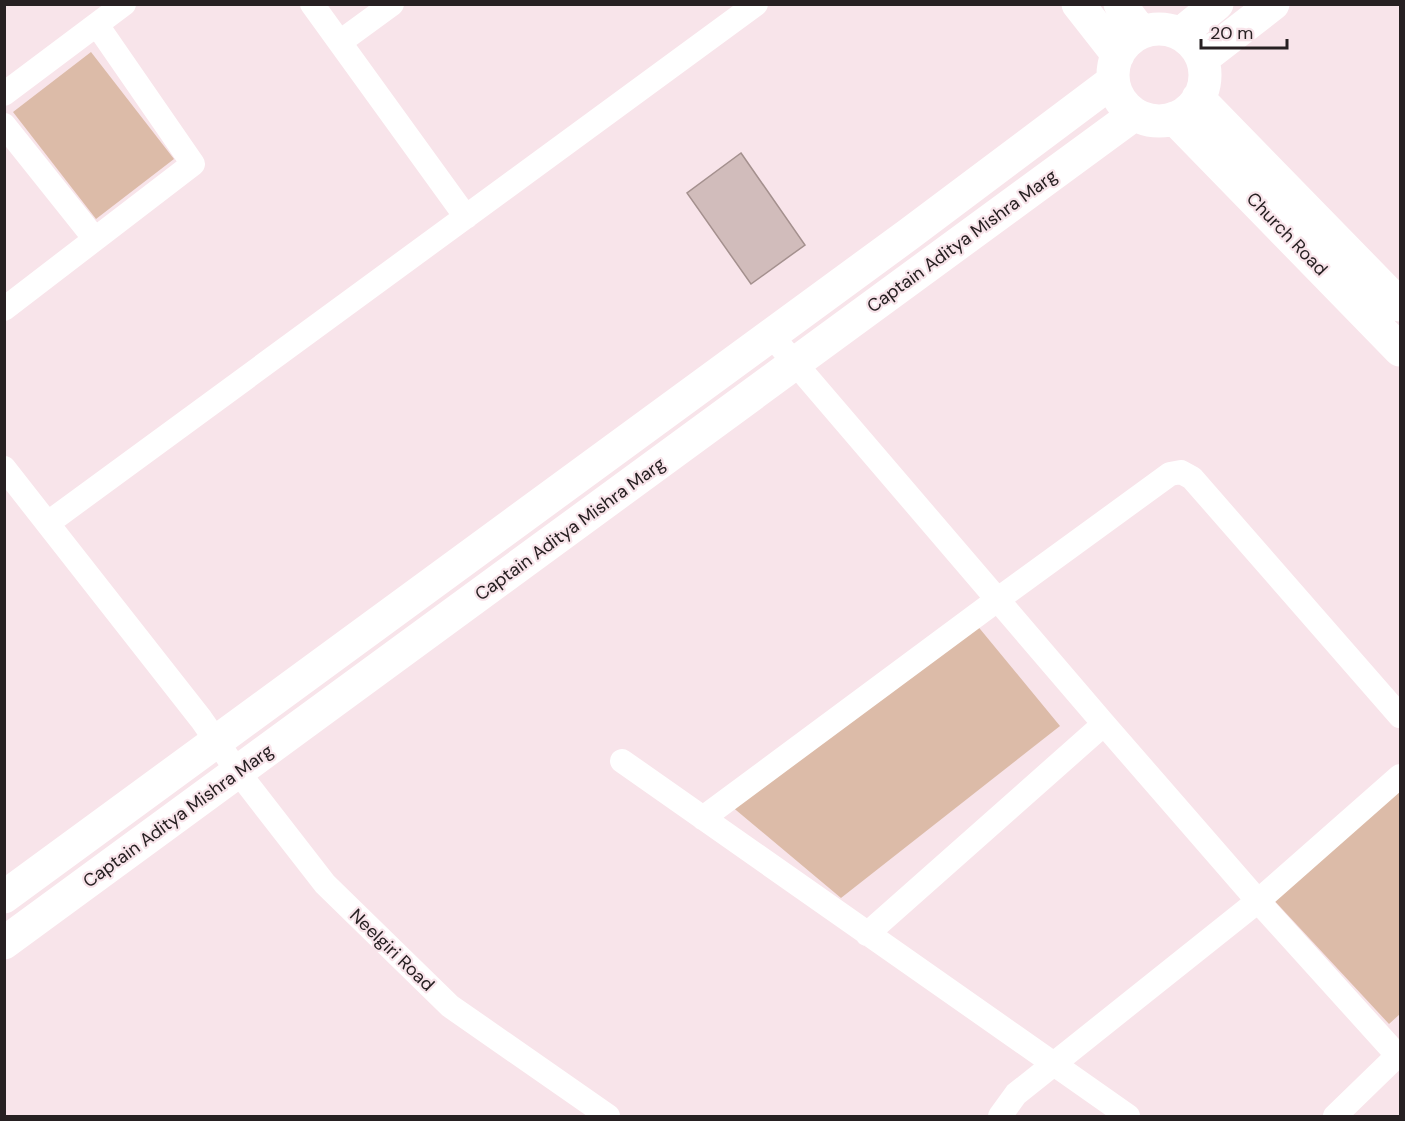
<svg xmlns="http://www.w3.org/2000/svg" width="1405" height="1121" viewBox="0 0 1405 1121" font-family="'DM Sans',sans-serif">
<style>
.green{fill:#dcbba8}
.building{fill:#d1bcbb;stroke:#a4908e;stroke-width:1.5}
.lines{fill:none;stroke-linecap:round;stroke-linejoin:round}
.street{stroke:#fff;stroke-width:24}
.secondary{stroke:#fff;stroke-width:33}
.labels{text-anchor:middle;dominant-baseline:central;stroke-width:4.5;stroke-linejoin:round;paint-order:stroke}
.street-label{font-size:18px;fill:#272022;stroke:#f8e4ea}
</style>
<rect width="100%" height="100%" fill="#f8e4ea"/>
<path class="green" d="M91 52 174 159 96 219 13 112Z
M971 618 1060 726 841 898 718 795Z
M1400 775V1014L1389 1024 1270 896Z"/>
<path class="building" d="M741 153 805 245 751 284 687 193Z"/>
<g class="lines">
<path class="street" d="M312 4 466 217
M340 42 392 4
M4 94 124 4
M4 125 95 239
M4 309 193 164 97 25
M771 335 1104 724 1258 901 1398 1056
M4 468 201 719 238 772 325 884 450 1006 608 1116
M48 523 756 4
M622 761 1128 1116
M703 818 997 600 1170 474 1181 472 1192 478 1400 716
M867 934 1104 724
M1000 1116 1016 1094 1258 901 1400 776
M1335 1116 1400 1053"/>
<path class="secondary" d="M1078 4 1118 55
M1120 4 1141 32
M1113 75a46 46 0 1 1 92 0a46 46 0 1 1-92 0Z
M1180 34 1217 4
M1202 59 1273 4
M1198 98 1400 305
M1174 118 1400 350
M4 897 909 234 1113 81
M4 943 1135 114"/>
</g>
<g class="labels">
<g class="street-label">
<text transform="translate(1287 234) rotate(46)">Church Road</text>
<text transform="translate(962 241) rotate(-36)">Captain Aditya Mishra Marg</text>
<text transform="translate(570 529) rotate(-36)">Captain Aditya Mishra Marg</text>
<text transform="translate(178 816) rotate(-36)">Captain Aditya Mishra Marg</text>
<text transform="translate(392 950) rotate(44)">Neelgiri Road</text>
</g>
</g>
<rect width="1405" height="1121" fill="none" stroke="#272022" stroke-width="12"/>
<path d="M1201 39v9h86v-9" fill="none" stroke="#272022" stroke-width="3"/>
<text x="1210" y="39" font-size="18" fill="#272022" stroke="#f8e4ea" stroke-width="4.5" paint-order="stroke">20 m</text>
</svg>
